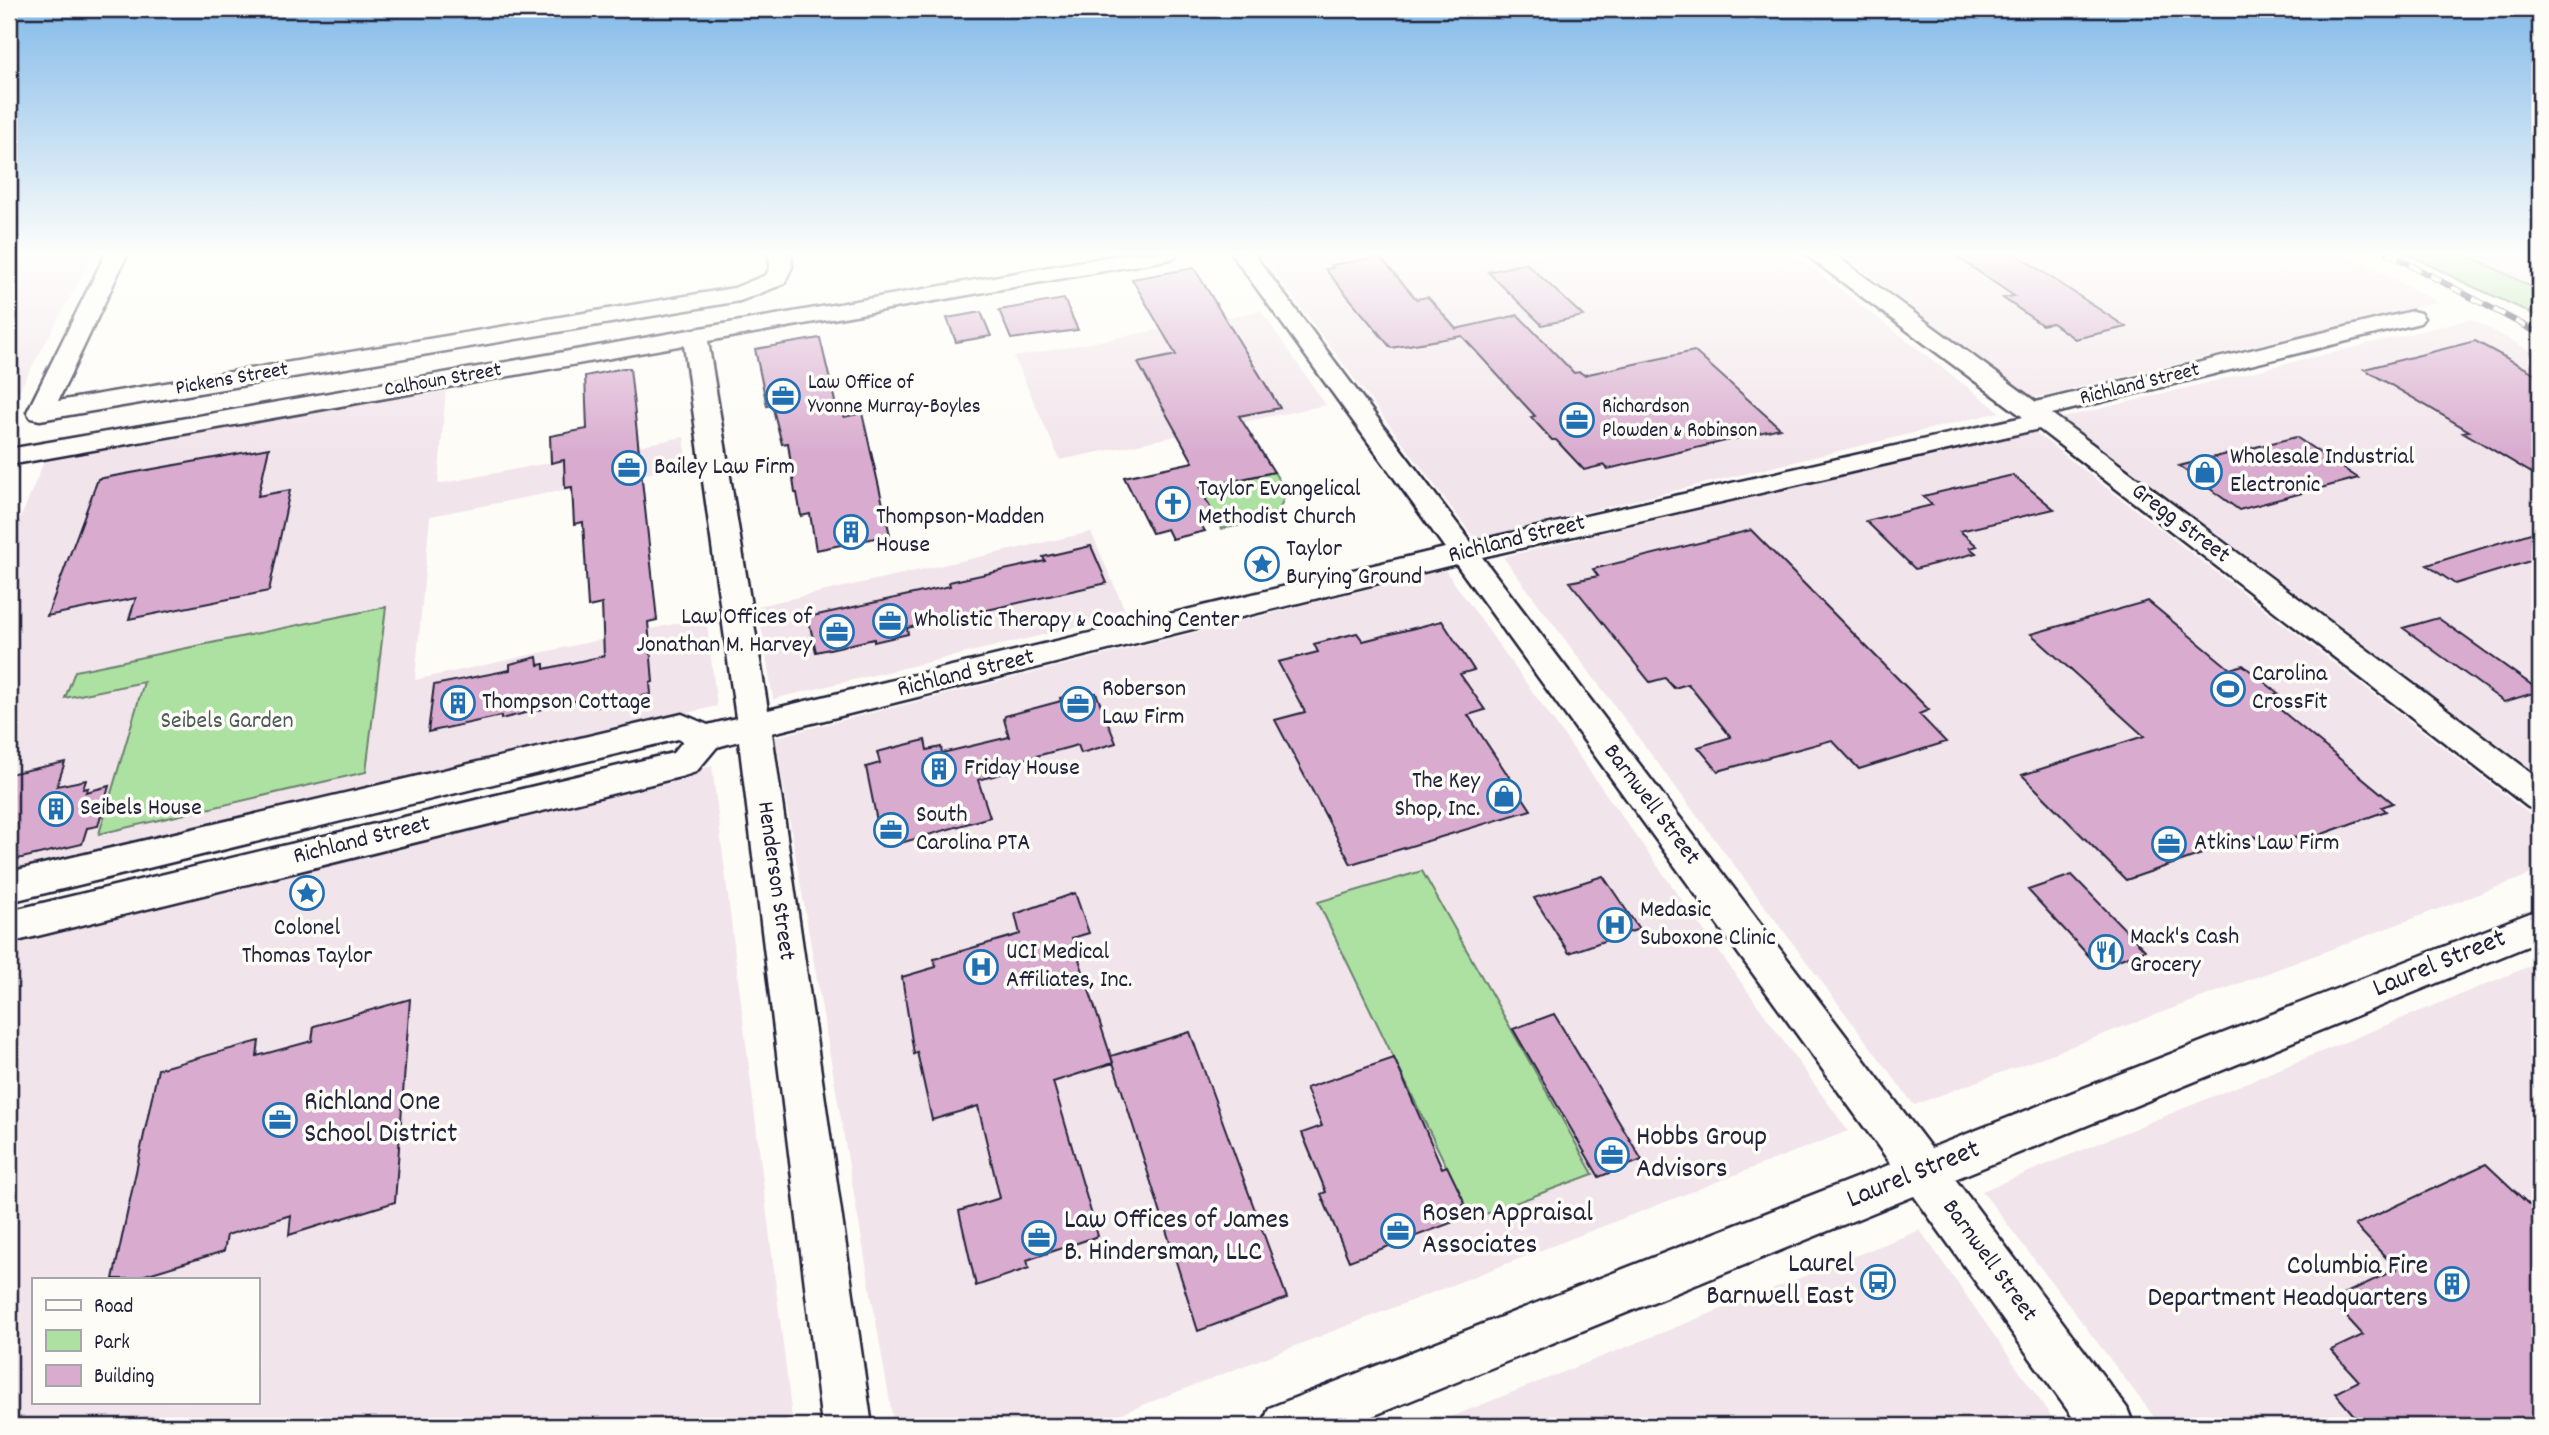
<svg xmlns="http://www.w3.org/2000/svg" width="2549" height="1435" viewBox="0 0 2549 1435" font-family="Dekko,sans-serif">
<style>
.built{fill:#f2e4eb;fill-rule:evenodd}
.green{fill:#ade1a2;stroke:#68826e;stroke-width:2}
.building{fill:#d9accf;stroke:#22223b;stroke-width:2}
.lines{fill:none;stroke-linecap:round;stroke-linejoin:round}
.minor-casing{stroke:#22223b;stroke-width:5}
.minor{fill:#fdfcf7;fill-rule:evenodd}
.rail-casing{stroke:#22223b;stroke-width:6}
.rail{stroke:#fdfcf7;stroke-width:4.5;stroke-dasharray:12;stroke-linecap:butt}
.labels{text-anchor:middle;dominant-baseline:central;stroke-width:7;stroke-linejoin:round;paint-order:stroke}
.far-street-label{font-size:21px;fill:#22223b;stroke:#fdfcf7}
.far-poi-label{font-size:21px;fill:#22223b;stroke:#fdfcf7;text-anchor:start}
.poi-label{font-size:24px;fill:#22223b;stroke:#fdfcf7;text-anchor:start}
.street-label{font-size:24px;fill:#22223b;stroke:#fdfcf7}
.park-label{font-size:24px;fill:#4c5b5a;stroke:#fdfcf7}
.near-street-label{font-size:28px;fill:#22223b;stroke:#fdfcf7}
.near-poi-label{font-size:28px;fill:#22223b;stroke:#fdfcf7;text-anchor:start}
</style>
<rect width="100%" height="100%" fill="#fdfcf7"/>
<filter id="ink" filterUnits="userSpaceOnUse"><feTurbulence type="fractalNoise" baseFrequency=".0143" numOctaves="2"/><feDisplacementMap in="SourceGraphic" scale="14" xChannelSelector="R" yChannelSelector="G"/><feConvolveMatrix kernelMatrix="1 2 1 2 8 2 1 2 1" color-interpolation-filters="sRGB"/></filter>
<g filter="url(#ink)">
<path class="built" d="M9 253H94L9 409Z
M1260 253H1793L2000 412 1475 539Z
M1839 253H2344L2437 302 2034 398Z
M2464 253H2540V291L2487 265Z
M1261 311 1326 405 1060 460 1014 357Z
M2471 319 2540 356V775L2062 418Z
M446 389 438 484 684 437 687 466 430 516 415 680 706 617 717 706 9 874V546L45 459Z
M2032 430 2540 822V871L1914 1105 1503 557Z
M1091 532 1127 615 773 699 758 606Z
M1445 570 1848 1131 1089 1426H894L775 737Z
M712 766 793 1426H9V942ZM33 1279H257V1402H33Z
M2540 962V1426H2161L1982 1191Z
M1920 1230 2058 1426H1428Z"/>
<path class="green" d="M2406 253H2464L2540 291V317L2467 284Z
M1274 472 1286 492 1279 511 1257 522 1221 529 1200 489Z
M386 607 366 772 99 834 144 682 65 698 75 671Z
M1422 871 1593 1174 1472 1219 1318 902Z"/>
<path class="building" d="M1951 253H2014L2126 327 2075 339 2052 323 2042 325 2003 298 2014 296Z
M1380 257 1416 299 1428 297 1456 329 1518 315 1574 373 1580 372 1584 375 1694 351 1780 428 1608 469 1604 465 1584 470 1556 440H1552L1531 417 1535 416 1462 336 1391 348 1325 269 1333 268 1331 265Z
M1526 263 1583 316 1542 325 1488 272Z
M1194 268 1280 408 1239 416 1274 472 1200 488 1216 519 1200 523 1205 531 1172 539 1167 529 1152 533 1124 477 1193 462 1138 363 1176 355 1132 279Z
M1064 299 1078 330 1011 339 999 310Z
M981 312 991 336 956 342 947 318Z
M820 338 837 410 842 409 844 417 862 413 890 535 816 550 810 514 801 516 797 493H795L788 443 782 444 772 405 767 406 755 349Z
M2475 341 2540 376V478L2463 432 2469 431 2364 369Z
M624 368H630L657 620 648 622 653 682 650 683 651 694 596 707 595 696 501 719V716L428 732 434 685 510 670V664L537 657 538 665 544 664V669L604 656 602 604 588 607 583 522 574 524 572 487 565 488 564 460 551 463 550 436 587 429 585 376Z
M2296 437 2358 478 2239 510 2179 466Z
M269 448 258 496 290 490 269 591 129 619 136 598 47 616 98 479Z
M2013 475 2054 509 1960 531 1977 546 1970 548 1976 553 1915 569 1866 521 1932 505 1923 496Z
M1751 530 1929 710 1919 714 1946 742 1859 769 1832 740 1718 771 1698 747 1731 737 1688 684 1674 688 1665 678 1650 682 1570 582 1598 576 1593 569Z
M2540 530V558L2455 584 2427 565Z
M1091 546 1107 583 907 628 908 634 874 642V639L816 652 808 617 950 586 949 582 1045 561 1043 557Z
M2148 601 2230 669 2243 665 2278 693 2265 697 2393 803 2382 807 2386 811 2300 842 2295 837 2266 847 2254 836 2126 880 2022 775 2144 736 2031 634Z
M2438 618 2540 691 2504 702 2403 628Z
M1442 621 1474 670 1460 674 1485 710 1468 715 1531 810 1351 864 1275 720 1305 712 1278 662 1318 652 1314 644 1357 633 1363 641Z
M1090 690 1092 694 1096 693 1116 743 1081 753 1078 745 1010 763 1012 771 978 780 990 817 894 845V843L882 846 866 767 880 763 877 752 925 740 927 750 941 747 942 753 1009 737 1004 719 1005 716 1061 701 1060 698Z
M65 762 57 786 86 780 83 789 88 788 86 792 109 786 98 826 87 828 82 844 9 861V774Z
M2072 875 2145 950 2099 967 2028 890Z
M1603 876 1639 929 1569 953 1534 898Z
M1075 893 1089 933 1072 938 1113 1063 1053 1082 1098 1236 1027 1260 1029 1268 976 1286 959 1211 1000 1198 978 1106 932 1120 917 1052 914 1054 902 977 936 967 934 959 1020 934 1015 914Z
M410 999 395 1202 289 1235 291 1215 227 1235 224 1251 132 1279H113L158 1069 259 1041 257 1056 312 1041 314 1026Z
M1554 1014 1642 1160 1599 1177 1513 1029Z
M1190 1032 1287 1298 1198 1331 1111 1056Z
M1394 1058 1442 1168 1447 1166 1463 1199 1464 1215 1459 1220 1349 1261 1321 1194 1326 1192 1302 1133 1322 1126 1306 1088Z
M2486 1164 2540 1215V1426H2363L2335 1393 2359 1381 2331 1350 2363 1335 2331 1300 2397 1269 2355 1225Z"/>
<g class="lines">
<g class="minor-casing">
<path id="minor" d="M106 253H128L58 401 734 288 766 275 770 267 769 253H791L792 267 784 284 740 301 40 420 31 418 27 412Z
M1130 253H1177L1174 258 1166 260 708 341 768 710 1445 548 1231 253H1253L1471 542 2023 417 1810 258 1807 253H1832L2036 402 2412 311 2420 313 2424 318 2420 323 2052 414 2540 779V811L2528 807 2039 429 1482 557 1931 1148 2540 909V941L1955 1179 2127 1408 2134 1426H2079L1914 1196 1348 1426H1262L1269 1408 1891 1164 1456 564 772 733 872 1426H822L739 741 717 747 696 772 684 776 9 943V911L673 753 683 741 678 739 9 902V872L682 714 708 725 736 718 684 345 9 465V449Z"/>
</g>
<use href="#minor" class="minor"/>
<g class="rail-casing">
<path id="rail" d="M2388 253 2540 334"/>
</g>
<use href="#rail" class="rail"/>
</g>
</g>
<linearGradient id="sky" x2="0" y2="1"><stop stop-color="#83bae9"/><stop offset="0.56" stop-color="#fefefb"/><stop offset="1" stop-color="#fefefb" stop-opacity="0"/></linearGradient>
<rect width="2549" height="453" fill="url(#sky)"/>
<defs>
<g id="office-ring" transform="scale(1.75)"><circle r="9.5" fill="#fdfcf7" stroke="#1f6fb2" stroke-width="1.5"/><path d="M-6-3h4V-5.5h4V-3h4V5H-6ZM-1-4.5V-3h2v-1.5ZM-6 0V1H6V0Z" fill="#1f6fb2"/></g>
<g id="shop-ring" transform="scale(1.75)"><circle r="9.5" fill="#fdfcf7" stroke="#1f6fb2" stroke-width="1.5"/><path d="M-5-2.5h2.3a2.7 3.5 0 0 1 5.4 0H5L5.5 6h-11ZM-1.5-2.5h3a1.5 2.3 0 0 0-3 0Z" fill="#1f6fb2"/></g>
<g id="church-ring" transform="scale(1.75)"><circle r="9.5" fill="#fdfcf7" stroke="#1f6fb2" stroke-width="1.5"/><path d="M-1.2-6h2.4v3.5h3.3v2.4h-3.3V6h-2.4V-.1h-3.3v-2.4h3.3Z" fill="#1f6fb2"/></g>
<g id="building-ring" transform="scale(1.75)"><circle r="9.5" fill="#fdfcf7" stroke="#1f6fb2" stroke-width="1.5"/><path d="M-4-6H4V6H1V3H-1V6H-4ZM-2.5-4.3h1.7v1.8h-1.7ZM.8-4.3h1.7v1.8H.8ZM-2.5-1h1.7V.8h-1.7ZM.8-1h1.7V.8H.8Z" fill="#1f6fb2"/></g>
<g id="sight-ring" transform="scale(1.75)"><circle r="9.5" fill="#fdfcf7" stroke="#1f6fb2" stroke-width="1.5"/><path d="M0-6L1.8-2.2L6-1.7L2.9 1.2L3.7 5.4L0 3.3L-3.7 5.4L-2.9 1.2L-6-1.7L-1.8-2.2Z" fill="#1f6fb2"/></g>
<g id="stadium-ring" transform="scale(1.75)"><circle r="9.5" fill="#fdfcf7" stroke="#1f6fb2" stroke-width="1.5"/><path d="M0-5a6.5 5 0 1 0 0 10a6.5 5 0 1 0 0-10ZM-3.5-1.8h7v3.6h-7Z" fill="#1f6fb2"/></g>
<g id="hospital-ring" transform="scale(1.75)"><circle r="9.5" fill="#fdfcf7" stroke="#1f6fb2" stroke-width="1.5"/><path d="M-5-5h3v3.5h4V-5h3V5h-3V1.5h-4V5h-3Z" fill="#1f6fb2"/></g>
<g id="restaurant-ring" transform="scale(1.75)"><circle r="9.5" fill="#fdfcf7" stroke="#1f6fb2" stroke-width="1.5"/><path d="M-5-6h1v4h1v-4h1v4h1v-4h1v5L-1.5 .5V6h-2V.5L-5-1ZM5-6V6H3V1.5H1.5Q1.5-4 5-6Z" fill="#1f6fb2"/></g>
<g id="bus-ring" transform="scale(1.75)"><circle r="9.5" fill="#fdfcf7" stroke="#1f6fb2" stroke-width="1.5"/><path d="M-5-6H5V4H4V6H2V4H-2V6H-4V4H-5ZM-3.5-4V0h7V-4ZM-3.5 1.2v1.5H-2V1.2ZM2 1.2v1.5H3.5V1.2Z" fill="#1f6fb2"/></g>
</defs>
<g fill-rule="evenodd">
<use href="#office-ring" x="783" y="396"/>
<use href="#office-ring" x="1577" y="420"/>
<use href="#office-ring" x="629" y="468"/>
<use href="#shop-ring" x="2205" y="472"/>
<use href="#church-ring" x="1173" y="504"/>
<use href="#building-ring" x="851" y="532"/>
<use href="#sight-ring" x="1262" y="564"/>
<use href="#office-ring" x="890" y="621"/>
<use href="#office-ring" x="837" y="632"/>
<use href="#stadium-ring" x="2228" y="689"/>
<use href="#building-ring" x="458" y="703"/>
<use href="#office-ring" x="1078" y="704"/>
<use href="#building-ring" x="939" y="769"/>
<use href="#shop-ring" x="1504" y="796"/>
<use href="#building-ring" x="56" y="809"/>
<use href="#office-ring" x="891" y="830"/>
<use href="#office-ring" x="2169" y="844"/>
<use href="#sight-ring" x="307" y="893"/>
<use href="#hospital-ring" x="1615" y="925"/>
<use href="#restaurant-ring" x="2106" y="952"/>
<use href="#hospital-ring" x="981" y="967"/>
<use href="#office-ring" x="280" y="1120"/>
<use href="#office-ring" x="1612" y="1155"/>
<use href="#office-ring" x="1398" y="1231"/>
<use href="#office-ring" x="1039" y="1238"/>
<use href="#bus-ring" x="1878" y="1282"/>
<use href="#building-ring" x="2452" y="1284"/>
</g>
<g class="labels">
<g class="far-street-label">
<text transform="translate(232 380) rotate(-10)">Pickens Street</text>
<text transform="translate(443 381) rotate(-10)">Calhoun Street</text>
<text transform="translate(2140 385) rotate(-14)">Richland Street</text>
</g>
<g class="far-poi-label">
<text x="808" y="384">Law Office of<tspan x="808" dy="24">Yvonne Murray-Boyles</tspan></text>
<text x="1602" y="408">Richardson<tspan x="1602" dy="24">Plowden &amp; Robinson</tspan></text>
</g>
<g class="poi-label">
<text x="2230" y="458">Wholesale Industrial<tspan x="2230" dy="28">Electronic</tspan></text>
<text x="654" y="468">Bailey Law Firm</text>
<text x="1198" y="490">Taylor Evangelical<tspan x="1198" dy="28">Methodist Church</tspan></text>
<text x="876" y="518">Thompson-Madden<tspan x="876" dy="28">House</tspan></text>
<text x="1286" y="550">Taylor<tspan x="1286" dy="28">Burying Ground</tspan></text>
<text x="812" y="618" text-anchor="end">Law Offices of<tspan x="812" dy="28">Jonathan M. Harvey</tspan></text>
<text x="914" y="621">Wholistic Therapy &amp; Coaching Center</text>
<text x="2252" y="675">Carolina<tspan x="2252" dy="28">CrossFit</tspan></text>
<text x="1102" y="690">Roberson<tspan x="1102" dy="28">Law Firm</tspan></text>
<text x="482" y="703">Thompson Cottage</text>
<text x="964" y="769">Friday House</text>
<text x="1480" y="782" text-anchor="end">The Key<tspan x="1480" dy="28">Shop, Inc.</tspan></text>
<text x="80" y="809">Seibels House</text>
<text x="916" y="816">South<tspan x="916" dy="28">Carolina PTA</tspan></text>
<text x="2194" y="844">Atkins Law Firm</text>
<text x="1640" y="911">Medasic<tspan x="1640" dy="28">Suboxone Clinic</tspan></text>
<text x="307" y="929" text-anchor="middle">Colonel<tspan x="307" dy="28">Thomas Taylor</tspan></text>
<text x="2130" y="938">Mack's Cash<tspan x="2130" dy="28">Grocery</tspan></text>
<text x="1006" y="953">UCI Medical<tspan x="1006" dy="28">Affiliates, Inc.</tspan></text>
</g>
<g class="street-label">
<text transform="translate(2180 524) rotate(37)">Gregg Street</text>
<text transform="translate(1517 540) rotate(-14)">Richland Street</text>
<text transform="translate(966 674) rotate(-14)">Richland Street</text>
<text transform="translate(1651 805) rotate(53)">Barnwell Street</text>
<text transform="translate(362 841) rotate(-14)">Richland Street</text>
<text transform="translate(775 881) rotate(82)">Henderson Street</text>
<text transform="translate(1989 1261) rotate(54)">Barnwell Street</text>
</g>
<g class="park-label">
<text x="227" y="722">Seibels Garden</text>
</g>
<g class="near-street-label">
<text transform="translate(2440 965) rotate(-22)">Laurel Street</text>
<text transform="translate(1914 1176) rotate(-22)">Laurel Street</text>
</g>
<g class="near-poi-label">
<text x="304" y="1104">Richland One<tspan x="304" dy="32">School District</tspan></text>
<text x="1636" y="1139">Hobbs Group<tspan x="1636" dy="32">Advisors</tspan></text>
<text x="1422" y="1215">Rosen Appraisal<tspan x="1422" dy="32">Associates</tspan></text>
<text x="1064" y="1222">Law Offices of James<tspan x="1064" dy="32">B. Hindersman, LLC</tspan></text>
<text x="1854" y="1266" text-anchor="end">Laurel<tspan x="1854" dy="32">Barnwell East</tspan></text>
<text x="2428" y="1268" text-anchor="end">Columbia Fire<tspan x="2428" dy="32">Department Headquarters</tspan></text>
</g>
</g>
<rect width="2549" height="1435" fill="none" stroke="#fdfcf7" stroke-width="35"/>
<rect x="18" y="18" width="2514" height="1400" fill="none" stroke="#22223b" stroke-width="2.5" filter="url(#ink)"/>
<rect x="32" y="1278" width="228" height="126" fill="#fdfcf7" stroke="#a5a5ac" stroke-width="2"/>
<rect x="46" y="1300" width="35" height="10" fill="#fdfcf7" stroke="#a5a5ac" stroke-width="2"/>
<text x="94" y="1312" font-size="21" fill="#22223b">Road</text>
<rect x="46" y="1330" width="35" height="21" fill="#ade1a2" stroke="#a5a5ac" stroke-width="2"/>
<text x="94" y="1348" font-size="21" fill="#22223b">Park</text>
<rect x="46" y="1365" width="35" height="21" fill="#d9accf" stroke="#a5a5ac" stroke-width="2"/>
<text x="94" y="1382" font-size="21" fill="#22223b">Building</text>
</svg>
